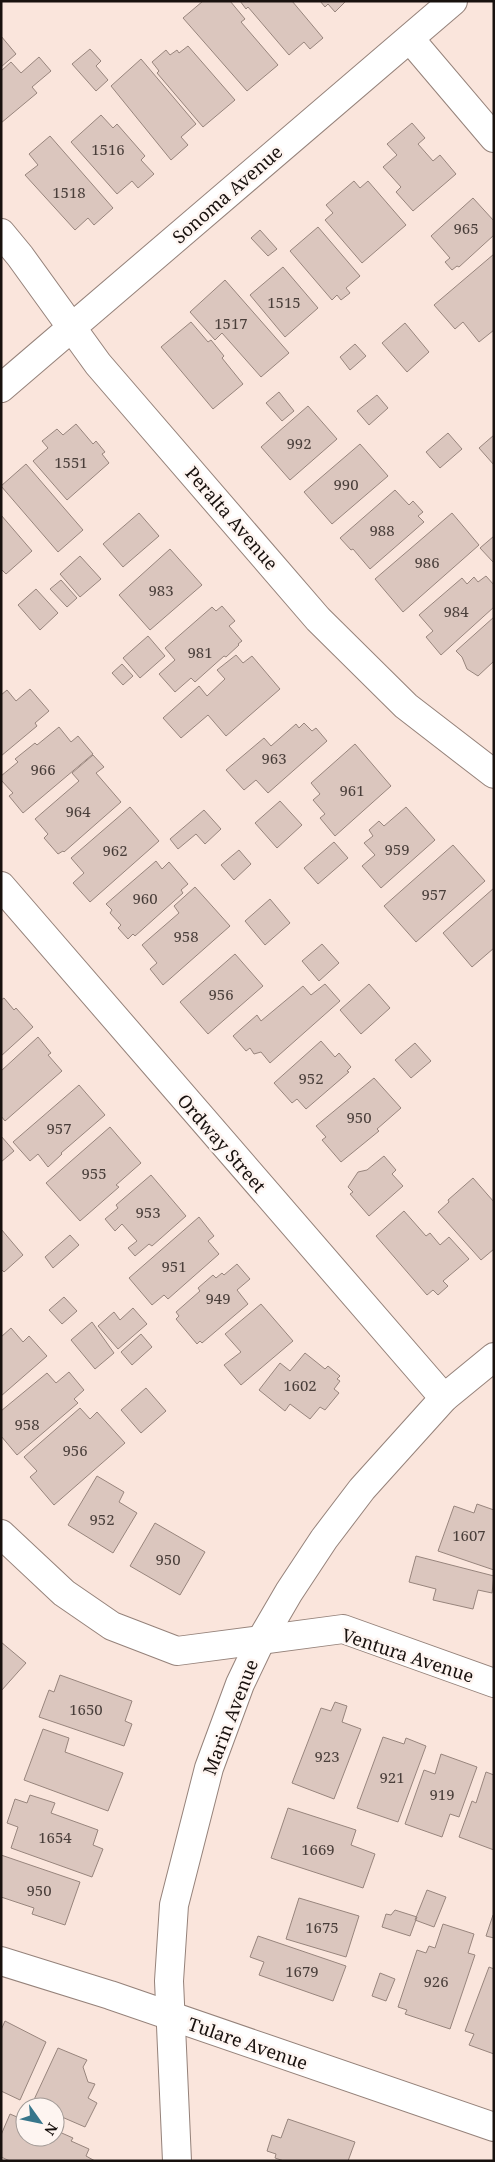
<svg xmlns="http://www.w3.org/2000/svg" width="495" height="2162" viewBox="0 0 495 2162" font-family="'Noto Serif',serif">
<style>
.building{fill:#dbc6be;stroke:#98857d}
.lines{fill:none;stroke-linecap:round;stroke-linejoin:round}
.street-casing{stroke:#95827a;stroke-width:30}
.secondary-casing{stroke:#95827a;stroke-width:30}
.street{stroke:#fff;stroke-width:28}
.secondary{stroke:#fff;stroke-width:28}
.labels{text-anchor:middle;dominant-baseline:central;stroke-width:5;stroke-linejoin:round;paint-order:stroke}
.number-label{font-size:15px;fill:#493e3a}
.street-label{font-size:18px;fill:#18110e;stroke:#fef5f1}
</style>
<rect width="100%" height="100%" fill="#fae5dc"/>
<path class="building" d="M203 1H230L245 19 241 22 278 65 247 91 183 18Z
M240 1H292L323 38 310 49 304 42 289 55 248 7 246 9Z
M320 1H346L335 12 328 4 325 7Z
M1 36 16 54 1 67Z
M188 46 235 100 203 127 157 73 159 71 152 62 166 50 170 55 177 50 179 53Z
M90 49 101 61 96 66 108 80 96 91 72 64Z
M39 57 51 71 32 87 37 93 1 123V71L11 62 21 73Z
M141 59 196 124 181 137 188 145 171 160 111 86Z
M101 115 113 128 117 124 145 156 141 160 154 174 138 188 132 181 117 194 71 142Z
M412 123 425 138 418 144 433 161 440 155 456 174 413 211 396 192 401 187 383 167 397 155 387 144Z
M50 136 113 208 94 225 88 218 75 230 25 175 38 165 29 154Z
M354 181 360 188 368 181 406 225 362 263 325 220 333 213 326 205Z
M473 198 494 221V235L459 267 457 266 452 270 445 262 450 258 431 236Z
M318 227 360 276 346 288 350 293 341 300 337 295 332 300 290 251Z
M260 230 277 249 268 256 251 238Z
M494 254V330L479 342 463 322 455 329 434 305Z
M283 267 318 308 285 337 250 295Z
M225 280 289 353 261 377 222 333 215 340 190 312Z
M191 322 208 342 211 340 224 356 222 358 243 384 213 409 161 347Z
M405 323 429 352 407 372 382 343Z
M355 344 366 356 350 370 340 357Z
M279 392 294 411 282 421 266 403Z
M377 395 388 408 369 425 357 411Z
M308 406 337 439 290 480 261 447Z
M76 424 93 444 96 441 105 452 102 454 109 463 67 500 33 461 48 448 42 441 57 429 63 435Z
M448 433 462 449 440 468 426 452Z
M494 435V465L479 448Z
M360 444 388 476 332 524 304 492Z
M26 464 83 530 58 552 1 486Z
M395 490 409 505 413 501 423 512 418 516 424 522 370 569 353 549 351 550 340 538Z
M139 513 159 536 123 567 103 544Z
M452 513 479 545 403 612 375 579Z
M1 515 32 551 6 574 1 569Z
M494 536V561L493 562 480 548Z
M170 549 202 585 150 630 119 595Z
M80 556 101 579 80 597 60 574Z
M486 576 494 585V607L441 655 426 637 433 631 419 615 462 578 467 584 474 577 478 582Z
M61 580 77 598 67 607 50 589Z
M36 589 58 613 40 630 18 605Z
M222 606 235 621 229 626 242 641 238 644 239 645 226 657 224 656 195 682 191 678 175 692 159 674 175 660 165 648 212 607 216 611Z
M494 617V661L478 676 467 669 462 657 456 651Z
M148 636 165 656 140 678 123 658Z
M236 655 243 663 252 656 280 689 226 736 208 715 181 738 163 718 199 686 207 696 225 679 217 670Z
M122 664 133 676 123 685 112 673Z
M30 689 49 711 35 723 37 726 1 756V695L7 690 16 701Z
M304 723 312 731 316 728 327 741 268 793 256 780 244 790 226 770 264 738 271 746 296 724 299 728Z
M59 727 71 742 78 736 93 754 23 813 9 796 13 793 1 780V776L18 762 15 759 35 743 37 745Z
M355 744 391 786 335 836 320 818 325 814 313 800 320 794 311 783Z
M93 755 104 767 96 773 121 802 64 852 63 851 58 854 44 838 48 834 35 819 79 781 72 773Z
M280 801 302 825 277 848 255 823Z
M130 807 159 841 90 902 73 883 84 873 71 858Z
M406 807 435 840 381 888 362 866 375 855 364 843 373 836 369 830 379 821 384 826Z
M204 810 221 829 205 844 196 834 178 849 170 839Z
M334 842 348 858 318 884 304 868Z
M453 845 485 881 416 942 384 906Z
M239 850 251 864 234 880 221 865Z
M156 861 162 869 169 862 188 884 181 890 183 893 135 936 133 934 128 939 118 928 121 925 110 913 112 910 106 904Z
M195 887 230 926 163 985 150 969 157 963 142 945 179 913 174 906Z
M494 888V948L472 967 443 933Z
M270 899 290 923 265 945 245 921Z
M322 944 339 963 319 981 302 961Z
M235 954 263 986 208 1034 180 1002Z
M325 984 340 1001 270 1063 261 1052 254 1054 250 1048 246 1051 233 1036 257 1015 261 1021 303 986 311 995Z
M369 984 390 1008 361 1034 340 1010Z
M4 998 14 1010 16 1008 33 1027 1 1056V1000Z
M38 1037 51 1053 48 1055 62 1071 5 1121 1 1116V1071Z
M321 1041 335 1057 339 1053 351 1067 347 1071 349 1072 306 1109 297 1099 292 1103 274 1083Z
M415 1043 431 1061 411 1078 395 1060Z
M374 1078 401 1108 377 1129 379 1131 341 1162 322 1140 326 1137 316 1126Z
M79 1085 105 1115 61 1153 62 1154 48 1167 38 1154 30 1161 13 1142Z
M110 1127 141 1163 116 1185 119 1187 80 1221 46 1183Z
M1 1136 14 1151 1 1162Z
M384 1156 396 1170 392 1174 403 1186 369 1216 350 1194 353 1192 348 1187 358 1172 367 1170Z
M151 1175 186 1216 152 1246 149 1244 135 1256 128 1248 137 1241 122 1224 115 1231 105 1219 118 1208 116 1205Z
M473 1178 494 1202V1249L481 1260 438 1212 449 1202 448 1200Z
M404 1211 426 1236 430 1233 440 1245 449 1237 469 1259 443 1281 448 1286 438 1295 433 1290 427 1295 376 1236Z
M199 1217 214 1236 208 1241 219 1254 168 1299 164 1295 152 1305 129 1278Z
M1 1229 23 1255 4 1272 1 1269Z
M70 1235 79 1245 53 1268 45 1257Z
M237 1264 250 1279 237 1290 248 1304 202 1343 200 1341 197 1344 176 1319 179 1316 176 1312 200 1291 198 1288 213 1275 216 1278 222 1273 224 1275Z
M64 1297 77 1311 62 1324 49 1310Z
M261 1304 293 1341 241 1385 224 1365 241 1352 225 1334Z
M133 1308 147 1324 118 1349 98 1326 114 1312 120 1320Z
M92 1322 114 1353 95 1369 71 1340Z
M11 1328 23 1342 29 1336 47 1356 1 1396V1337Z
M141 1334 152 1347 132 1365 121 1352Z
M305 1353 325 1369 328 1366 340 1376 337 1379 340 1381 334 1389 339 1393 325 1410 320 1407 310 1419 290 1404 285 1411 259 1390 280 1363 290 1371Z
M69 1372 84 1390 74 1399 78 1403 17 1455 1 1436V1411L47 1373 56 1383Z
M146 1388 166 1411 141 1433 121 1410Z
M80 1408 90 1419 97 1412 125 1443 54 1505 30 1477 37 1471 24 1457Z
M97 1476 124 1492 119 1502 137 1513 113 1553 68 1525Z
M477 1504 494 1510V1570L438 1551 454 1506 474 1513Z
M155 1523 205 1552 180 1595 130 1566Z
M416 1556 494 1576 492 1593 478 1590 473 1609 433 1600 436 1589 409 1582Z
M1 1642 26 1663 1 1691Z
M60 1675 132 1701 125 1721 132 1724 124 1746 39 1717 49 1690 54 1692Z
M335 1702 347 1706 342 1722 361 1729 334 1799 292 1783 321 1708 331 1711Z
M43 1729 69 1738 65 1752 123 1773 108 1811 24 1780Z
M383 1737 404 1744 406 1738 426 1746 398 1822 357 1808Z
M441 1754 477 1767 459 1817 450 1814 442 1837 405 1824 424 1770 435 1774Z
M486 1772 494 1775V1850L459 1837 472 1801 476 1803Z
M30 1795 55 1803 51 1813 98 1830 93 1845 103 1849 92 1877 11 1848 18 1827 7 1823 15 1799 27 1803Z
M288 1808 356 1830 351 1845 375 1854 363 1888 271 1858Z
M1 1855 80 1882 65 1925 32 1914 34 1908 1 1897Z
M427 1890 446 1897 434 1927 415 1920Z
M299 1898 359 1916 346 1957 286 1939Z
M395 1910 417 1917 410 1936 382 1927 386 1914 391 1915Z
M493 1915 494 1916V1938L486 1936Z
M443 1924 474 1934 468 1953 475 1955 450 2029 405 2014 407 2010 398 2007 417 1950 426 1953 429 1946 435 1948Z
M258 1936 346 1966 333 2001 259 1975 264 1962 250 1957Z
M489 1967 494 1969V2054L469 2045 474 2034 465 2031Z
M380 1973 395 1979 386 2001 372 1996Z
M5 2021 46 2042 20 2100 1 2091V2030Z
M58 2048 87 2060 83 2067 88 2082 95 2084 88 2098 97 2103 85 2127 55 2114V2107H40L32 2104Z
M19 2113 25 2115V2137H55V2130L73 2138 71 2141 89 2149 86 2156 95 2161H10L1 2157V2135L10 2114 17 2117Z
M288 2119 355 2142 348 2161H284L275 2158 276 2154 267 2151 272 2135 281 2138Z"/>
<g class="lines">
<g class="street-casing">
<path id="street" d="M410 39 494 138
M1 233 20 256 98 364 318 619 406 706 494 774
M1 388 453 1
M1 886 444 1398
M1 1534 64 1593 112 1626 177 1651 343 1629 494 1683
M1 1961 110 1995 494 2127"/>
</g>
<g class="secondary-casing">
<path id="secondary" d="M177 2161 169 1981 174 1905 209 1768 240 1684 261 1640 289 1592 324 1539 362 1489 444 1398 494 1357"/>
</g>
<use href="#street" class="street"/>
<use href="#secondary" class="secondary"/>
</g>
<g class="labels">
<g class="number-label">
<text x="108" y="149">1516</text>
<text x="69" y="192">1518</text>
<text x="466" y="228">965</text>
<text x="284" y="302">1515</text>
<text x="231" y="323">1517</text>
<text x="299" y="443">992</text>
<text x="71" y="462">1551</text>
<text x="346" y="484">990</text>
<text x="382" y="530">988</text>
<text x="427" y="562">986</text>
<text x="161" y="590">983</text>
<text x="456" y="611">984</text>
<text x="200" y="652">981</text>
<text x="274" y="758">963</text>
<text x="43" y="769">966</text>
<text x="352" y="790">961</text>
<text x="78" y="811">964</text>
<text x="397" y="849">959</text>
<text x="115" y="850">962</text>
<text x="434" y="894">957</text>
<text x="145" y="898">960</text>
<text x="186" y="936">958</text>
<text x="221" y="994">956</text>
<text x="311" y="1078">952</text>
<text x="359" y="1117">950</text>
<text x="59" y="1128">957</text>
<text x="94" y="1173">955</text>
<text x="148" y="1212">953</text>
<text x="174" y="1266">951</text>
<text x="218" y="1298">949</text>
<text x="300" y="1385">1602</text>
<text x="27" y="1424">958</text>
<text x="75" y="1450">956</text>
<text x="102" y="1519">952</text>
<text x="469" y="1535">1607</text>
<text x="168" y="1559">950</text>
<text x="86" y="1709">1650</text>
<text x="327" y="1756">923</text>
<text x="392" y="1777">921</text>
<text x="442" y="1794">919</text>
<text x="55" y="1837">1654</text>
<text x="318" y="1849">1669</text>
<text x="39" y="1890">950</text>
<text x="322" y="1927">1675</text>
<text x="302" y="1971">1679</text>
<text x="436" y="1981">926</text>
</g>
<g class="street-label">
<text transform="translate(227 194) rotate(-41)">Sonoma Avenue</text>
<text transform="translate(232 518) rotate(49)">Peralta Avenue</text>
<text transform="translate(222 1143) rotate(49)">Ordway Street</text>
<text transform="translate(408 1655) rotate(18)">Ventura Avenue</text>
<text transform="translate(230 1717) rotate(-69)">Marin Avenue</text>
<text transform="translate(248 2043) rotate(19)">Tulare Avenue</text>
</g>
</g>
<rect width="495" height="2162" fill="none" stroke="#18110e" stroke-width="5"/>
<g transform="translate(40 2122) rotate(123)"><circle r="24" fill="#fef5f1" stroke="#a29a96"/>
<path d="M0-4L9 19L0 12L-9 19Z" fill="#38768b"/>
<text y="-8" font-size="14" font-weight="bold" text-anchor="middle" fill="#18110e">N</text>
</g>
</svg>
